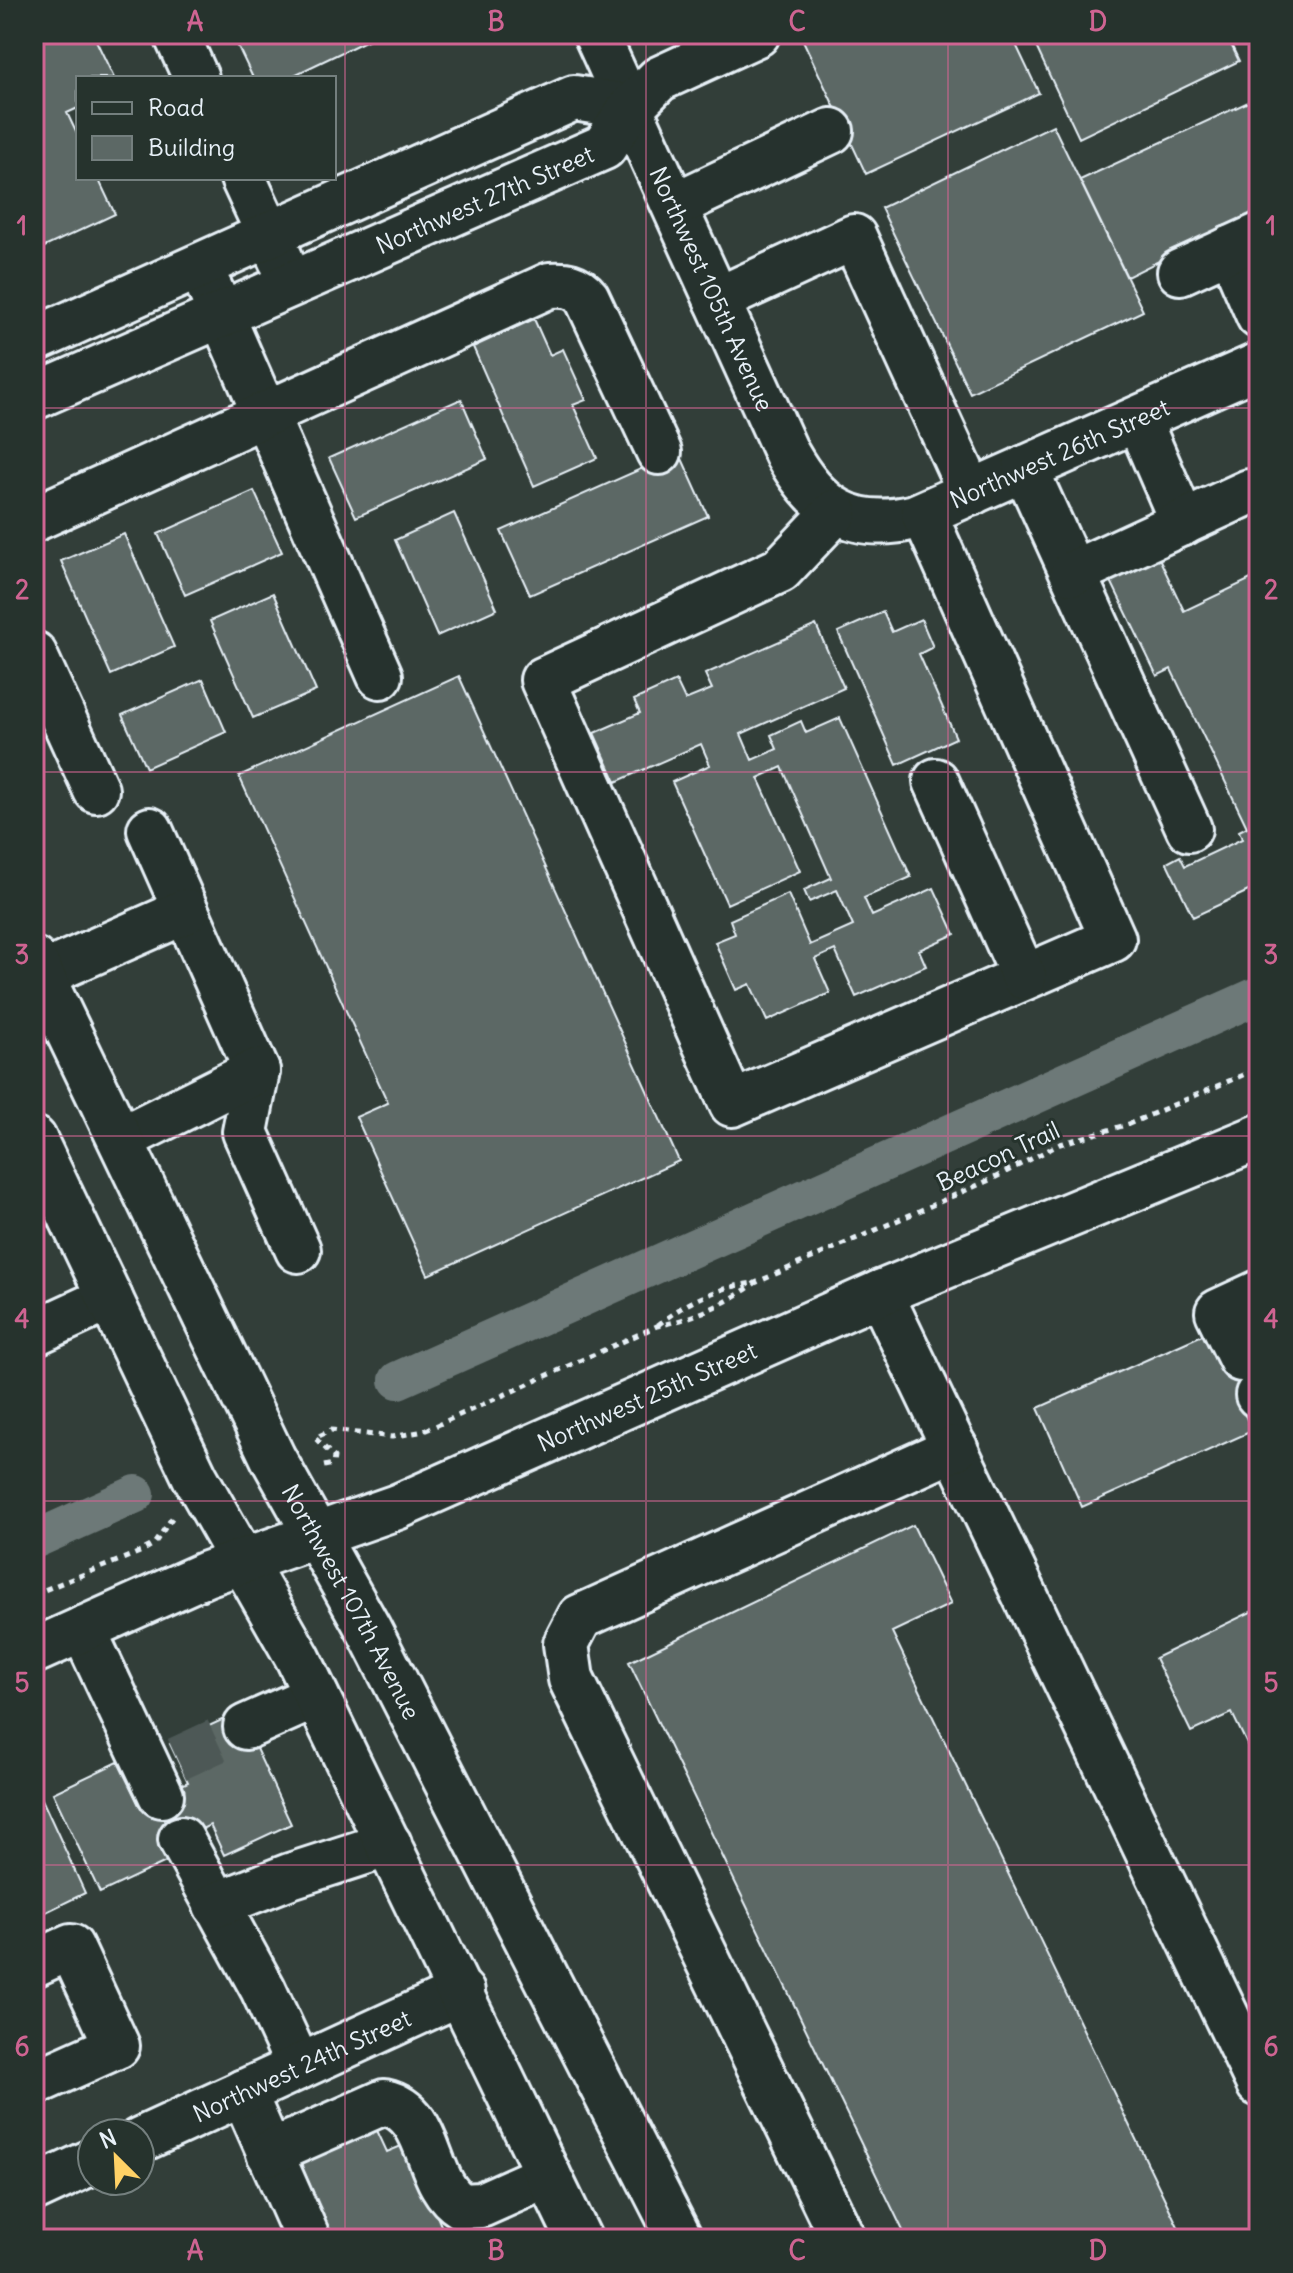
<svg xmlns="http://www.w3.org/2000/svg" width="1293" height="2273" viewBox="0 0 1293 2273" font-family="Delius,sans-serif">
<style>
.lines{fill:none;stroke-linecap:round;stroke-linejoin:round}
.canal{stroke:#6d7978;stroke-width:38}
.building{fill:#5c6865;stroke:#e8f1f8;stroke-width:2}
.minor-tunnel{stroke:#4d5956;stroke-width:44;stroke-dasharray:44 22;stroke-linecap:butt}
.minor-casing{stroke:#e8f1f8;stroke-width:50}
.major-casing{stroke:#e8f1f8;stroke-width:50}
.path{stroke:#e8f1f8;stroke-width:5;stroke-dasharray:6 6;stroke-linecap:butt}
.minor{stroke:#26332d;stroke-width:44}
.major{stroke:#26332d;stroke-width:44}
.grid{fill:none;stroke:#cf6492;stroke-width:2;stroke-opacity:0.55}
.labels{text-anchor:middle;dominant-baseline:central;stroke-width:6;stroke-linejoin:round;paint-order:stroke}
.street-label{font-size:24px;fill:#e8f1f8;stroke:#26332d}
.neatline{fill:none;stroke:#cf6492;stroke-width:3}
.grid-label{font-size:26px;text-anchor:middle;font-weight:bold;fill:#cf6492}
</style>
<rect width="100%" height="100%" fill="#323e39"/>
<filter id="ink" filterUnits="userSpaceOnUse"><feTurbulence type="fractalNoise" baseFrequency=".0125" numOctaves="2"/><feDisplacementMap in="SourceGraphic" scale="16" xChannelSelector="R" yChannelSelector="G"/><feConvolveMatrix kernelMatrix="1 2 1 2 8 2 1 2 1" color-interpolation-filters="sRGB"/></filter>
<g filter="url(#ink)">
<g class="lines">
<path class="canal" d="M398 1380 1259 995
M34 1540 136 1494"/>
</g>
<path class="building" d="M34 34H93L114 78H78V108L67 113 78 136V178H98L115 214 34 252Z
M232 34H380L288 78H253Z
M800 34H1011L1039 93 866 174Z
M1030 34H1226L1239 61 1079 138Z
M1259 97V211L1127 277 1080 180Z
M1053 125 1143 311 970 393 881 208Z
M534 319 550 355 563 349 586 400 573 405 597 458 534 486 473 347Z
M461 399 487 459 356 517 329 458Z
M679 452 708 516 530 595 501 531Z
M254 491 282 552 185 595 158 534Z
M454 513 497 609 437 636 395 540Z
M124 534 174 647 111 675 61 561Z
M1159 558 1184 611 1259 575V886L1193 917 1167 863 1180 856 1185 866 1242 839 1239 831 1247 827 1171 669 1157 676 1111 581Z
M273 593 316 691 253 718 210 621Z
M883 612 892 632 921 619 933 647 919 654 956 738 897 765 838 632Z
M816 625 844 688 741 734 752 760 777 749 771 735 801 721 806 733 840 718 911 877 864 898 872 916 934 888 955 934 919 950 926 966 856 997 835 950 815 959 830 993 767 1021 750 984 736 990 715 942 735 934 730 920 788 894 810 945 853 926 837 890 809 902 804 890 831 878 782 767 758 778 800 871 727 904 672 782 710 765 701 744 616 782 594 733 640 713 634 700 676 681 685 700 712 689 705 674Z
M459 676 679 1161 428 1275 356 1117 388 1103 239 776Z
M203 679 226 732 146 768 122 715Z
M1209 1332 1259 1370V1395L1240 1403 1252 1431 1082 1507 1038 1408Z
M913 1525 951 1604 892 1632 1184 2239H907L629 1662Z
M1259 1608V1769L1232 1713 1191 1732 1155 1658Z
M239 1712 291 1824 224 1855 210 1825 162 1848 168 1861 100 1893 53 1793 118 1762 139 1805 188 1782 170 1744Z
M35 1784 85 1893 34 1918V1785Z
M375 2126 387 2152 406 2144 446 2237 333 2239 299 2160Z"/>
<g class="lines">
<path class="minor-tunnel" d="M177 1759 246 1727"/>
<g class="minor-casing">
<g id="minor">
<path d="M176 34 196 78"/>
<path id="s1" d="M596 34 787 454C817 507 851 533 915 517L1259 365"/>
<path d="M243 178 281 260"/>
<path d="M675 205 831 131"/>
<path d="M1230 249 1259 316"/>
<path d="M1180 272 1259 236"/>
<path d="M210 289 380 676"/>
<path d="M717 300 854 237 971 493"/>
<path d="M34 340 574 98 631 107"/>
<path id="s2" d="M34 397 604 147 631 107 659 79 757 34"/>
<path d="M1138 419 1183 523"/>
<path d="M1025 468 1189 829"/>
<path d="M835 512 780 570 543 680 732 1104 1113 939 924 514"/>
<path d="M34 519 550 285C566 284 577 285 587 298L659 452"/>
<path d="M1073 573 1249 492"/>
<path d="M34 654 96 790"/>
<path d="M936 781 1024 977"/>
<path d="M150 830 257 1071 245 1132 298 1250"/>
<path d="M34 978 186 911"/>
<path d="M121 1139 257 1071"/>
<path d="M880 1293 1259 2084"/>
<path d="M34 1333 110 1298"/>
<path d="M1241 1359 1218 1312 1259 1293"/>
<path d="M1258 1395 1259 1396"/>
<path d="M83 1629 161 1795"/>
<path d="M246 1727 316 1696"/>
<path d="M181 1839 263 1989 299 2067"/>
<path d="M216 1905 290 1876 389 1844"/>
<path d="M34 1964 71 1947 117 2046 34 2083"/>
<path d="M243 2092 308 2239"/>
<path id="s3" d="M140 2140 462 1992"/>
<path d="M269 2153 384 2102C435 2113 423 2183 462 2206L481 2205 548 2175"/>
<path d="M34 2189 92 2162"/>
<path d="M843 2239 571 1679 566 1644 580 1617 955 1448"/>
</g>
</g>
<g class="major-casing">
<g id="major">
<path id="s4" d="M34 960 273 1458 369 1630 680 2239"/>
<path d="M34 1139 195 1477 298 1658 579 2239"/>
<path id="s5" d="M34 1651 206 1574 397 1507 880 1293 1259 1137"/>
</g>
</g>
<path class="path" d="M658 1325C685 1302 718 1287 754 1283
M324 1466 333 1464 334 1457 315 1438 331 1430 392 1437 424 1431 657 1326C691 1319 727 1304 755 1283L994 1178 1060 1144 1129 1124 1259 1068
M34 1594 140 1552 154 1544 172 1518"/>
<use href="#minor" class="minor"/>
<use href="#major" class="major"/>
</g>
</g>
<path class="grid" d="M345 34V2239M646 34V2239M948 34V2239M34 408H1259M34 772H1259M34 1136H1259M34 1501H1259M34 1865H1259"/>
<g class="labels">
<g class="street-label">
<text stroke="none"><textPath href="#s2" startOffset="492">Northwest 27th Street</textPath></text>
<text stroke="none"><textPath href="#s1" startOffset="280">Northwest 105th Avenue</textPath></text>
<text stroke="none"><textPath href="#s1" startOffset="776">Northwest 26th Street</textPath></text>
<text transform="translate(998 1156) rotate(-25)">Beacon Trail</text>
<text stroke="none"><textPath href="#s5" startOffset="664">Northwest 25th Street</textPath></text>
<text stroke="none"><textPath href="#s4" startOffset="716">Northwest 107th Avenue</textPath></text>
<text stroke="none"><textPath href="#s3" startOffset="178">Northwest 24th Street</textPath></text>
</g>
</g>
<rect width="1293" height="2273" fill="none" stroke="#26332d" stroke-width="88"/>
<rect x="76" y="76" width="260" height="104" fill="#26332d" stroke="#747f7e" stroke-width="2"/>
<rect x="92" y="102" width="40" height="12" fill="#26332d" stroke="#747f7e" stroke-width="2"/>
<text x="148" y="116" font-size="24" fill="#e8f1f8">Road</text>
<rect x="92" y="136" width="40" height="24" fill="#5c6865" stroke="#747f7e" stroke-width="2"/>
<text x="148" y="156" font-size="24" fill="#e8f1f8">Building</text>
<g transform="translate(116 2157) rotate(336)"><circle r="38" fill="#26332d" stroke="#747f7e" stroke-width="2"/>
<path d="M0-6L14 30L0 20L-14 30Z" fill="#ffd166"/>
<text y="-12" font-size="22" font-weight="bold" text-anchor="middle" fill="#e8f1f8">N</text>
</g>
<rect x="44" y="44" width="1205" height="2185" class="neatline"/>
<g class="grid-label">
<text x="195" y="31">A</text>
<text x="496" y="31">B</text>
<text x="797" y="31">C</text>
<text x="1098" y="31">D</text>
<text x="22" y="235">1</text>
<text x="1271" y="235">1</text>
<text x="22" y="599">2</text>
<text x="1271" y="599">2</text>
<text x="22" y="964">3</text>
<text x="1271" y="964">3</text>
<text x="22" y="1328">4</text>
<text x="1271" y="1328">4</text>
<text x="22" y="1692">5</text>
<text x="1271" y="1692">5</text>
<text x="22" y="2056">6</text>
<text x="1271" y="2056">6</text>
<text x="195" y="2260">A</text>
<text x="496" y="2260">B</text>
<text x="797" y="2260">C</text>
<text x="1098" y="2260">D</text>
</g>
</svg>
